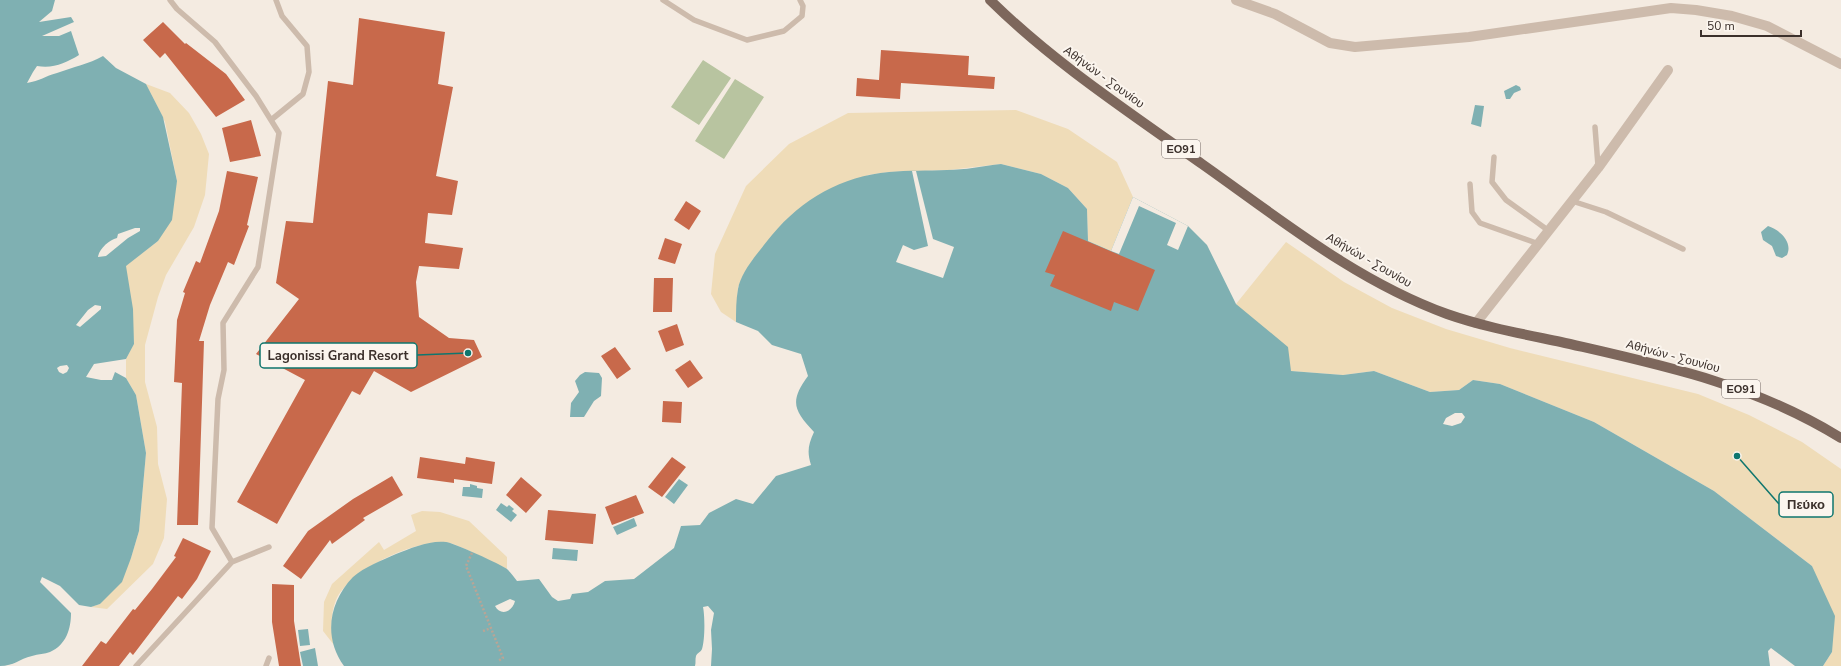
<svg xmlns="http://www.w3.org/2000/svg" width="1841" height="666" viewBox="0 0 1841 666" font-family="'Nunito Sans',sans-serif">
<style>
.green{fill:#b8c4a0}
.sand{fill:#efdcb8}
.water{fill:#7fb0b2;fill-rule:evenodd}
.pier{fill:#f4ebe1}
.building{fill:#c8694b}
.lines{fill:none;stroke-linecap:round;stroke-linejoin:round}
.path{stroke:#b9a596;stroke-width:2.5;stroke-dasharray:2 2;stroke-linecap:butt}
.service{stroke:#cdbbac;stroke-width:5.5}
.minor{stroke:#cdbbac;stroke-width:10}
.primary{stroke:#7d675c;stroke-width:10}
.labels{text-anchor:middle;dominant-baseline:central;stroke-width:4;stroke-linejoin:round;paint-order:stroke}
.shield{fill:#fbf5ee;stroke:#756b66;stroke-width:1}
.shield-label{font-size:11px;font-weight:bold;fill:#3b302b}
.street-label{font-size:12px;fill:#3b302b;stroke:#fbf5ee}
.leader{fill:none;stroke:#0f766e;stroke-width:1.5}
.callout-dot{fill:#0f766e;stroke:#fbf5ee;stroke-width:1.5}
.callout{fill:#fbf5ee;stroke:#0f766e;stroke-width:1.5}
.callout-label{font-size:13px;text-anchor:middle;font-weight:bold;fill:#3b302b}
</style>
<rect width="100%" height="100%" fill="#f4ebe1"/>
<path class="green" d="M703 60 731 78 699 125 671 107Z
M735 79 764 97 724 159 695 141Z"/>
<path class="sand" d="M146 84 170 93 189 113 201 134 209 154 205 195 194 227 166 275 158 297 145 345V382L157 427 158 464 167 499 164 538 153 564 107 609 91 607 100 604 131 558 139 531 146 453 136 395 126 378V359L134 343 125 266 158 241 177 181 165 122Z
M1016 110 1068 129 1117 162 1133 197 1111 251 1088 241 1087 209 1068 188 1041 174 1001 164 949 170 889 172 868 175 753 259 738 287 736 322 721 312 711 294 715 254 746 186 789 144 848 113Z
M1286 242 1344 282 1392 308 1446 329 1510 348 1698 394 1749 415 1802 442 1841 469V666H1823L1832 652 1812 566 1714 491 1594 422 1500 384 1473 380 1459 390 1430 392 1374 371 1343 375 1291 371 1236 304Z
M422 511 440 512 469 521 507 557V569C496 564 454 542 445 542 413 541 350 569 336 600 330 615 331 630 334 645L323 631 324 602 332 584 379 542 384 550 416 531 411 515Z"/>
<path class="water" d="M0 0H55L52 11 39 22 71 17 74 22 42 36H59L71 31 79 55C66 63 53 69 37 66L33 72 27 83C40 81 45 76 57 73 73 67 89 64 103 56L116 68 146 84 163 117 177 181 172 220 158 241 126 266 133 309 134 344 126 359 94 364 86 377 101 380H112L115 372 126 378 136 395 146 453 139 531 131 558 122 582 100 604 91 607 79 605 60 586 42 577 40 582 71 613C71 629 66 645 50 652 45 654 38 654 32 656 19 659 14 666 0 666ZM135 228H140V231L128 238 106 256 98 257C99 249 109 240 117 238L118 234ZM95 305 101 306V309L80 327 76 325 88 310ZM67 365 69 368 67 372 63 374 59 372 57 368 60 366Z
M1516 85 1520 87 1521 90 1514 93 1510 99H1506L1504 91Z
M1475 105 1484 106 1481 127 1471 124Z
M1001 164 1041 174 1068 188 1087 209 1088 241 1111 251 1133 197 1188 226 1207 245 1236 304 1288 347 1291 371 1343 375 1374 371 1430 392 1459 390 1473 380 1500 384 1594 422 1714 491 1812 566 1835 616 1832 652 1823 666H1795L1771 648 1768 651 1770 666H711L712 649 711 630 714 613 708 606 703 607C705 616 705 640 702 649 701 652 697 653 696 656 695 659 696 663 695 666H344C323 637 329 602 353 577 364 567 383 560 396 554 411 548 430 540 446 542 452 542 502 565 507 569 511 573 514 577 517 581L539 579 552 597 558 601 570 599 572 594 588 592 605 581 634 579 674 548 681 526 700 525 709 513 736 499 753 504 776 476 811 465C807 452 808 445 814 432 794 410 789 402 808 376L801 354 772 345 758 331 736 322C736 311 736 300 738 289 741 271 761 249 772 235 802 199 842 176 889 172 908 170 927 171 947 170 965 170 983 166 1001 164ZM1455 413H1462L1465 417 1461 423 1452 426 1443 424 1446 418ZM510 599 515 601C513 611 501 617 495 606Z
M1768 226C1780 230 1793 242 1787 255L1782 258 1776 256 1772 246 1763 240 1761 232Z
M585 372 599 373 602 378 601 396 594 401 584 417H570L571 403 579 392 575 381 580 375Z
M679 479 688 485 674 504 665 497Z
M470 484 477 486V488L483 489 482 498 462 496 463 487H470Z
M501 503 507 507 509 505 514 509 512 511 517 515 511 522 496 510Z
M634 518 637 526 617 535 613 527Z
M553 548 578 550 577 561 552 559Z
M308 629 310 645 300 646 298 630Z
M315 648 318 666H303L300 652Z"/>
<path class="pier" d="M912 171H916L933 239 954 247 943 278 896 262 903 245 914 250 928 246Z
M1133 197 1188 226 1178 250 1167 245 1176 223 1139 206 1119 254 1111 251Z"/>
<path class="building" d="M359 18 445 32 438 84 453 87 436 176 458 181 452 215 428 213 425 243 463 248 459 269 419 266 416 282 419 317 449 338 474 340 482 357 411 392 374 371 360 395 352 391 277 524 237 502 305 380 256 354 299 299 276 283 286 221 313 223 328 81 353 85Z
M163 22 185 44 186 43 226 74 245 100 216 117 165 53 160 58 143 40Z
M881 50 969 56 968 75 995 77 994 89 901 83 900 99 856 96 857 78 879 80Z
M251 120 261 156 230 162 222 128Z
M227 171 258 177 247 225 249 226 234 265 228 262 210 305 199 341H204L198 525H177L182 383 174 382 177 320 185 293 183 292 196 261 200 263 219 211Z
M686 201 701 211 689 230 674 220Z
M1063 231 1155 270 1138 311 1114 302 1111 311 1050 286 1055 275 1045 272Z
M665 238 682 244 675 264 658 259Z
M654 278H673L672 312H653Z
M677 324 684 345 666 352 658 331Z
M615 347 631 369 617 379 601 356Z
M690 360 703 378 688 388 675 370Z
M663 401 682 402 681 423 662 422Z
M420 457 465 464 466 457 495 462 492 484 454 479V483L417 478Z
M672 457 686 467 662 497 648 487Z
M392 476 403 495 363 518 365 520 332 544 330 540 301 579 283 566 308 531 353 499Z
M521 477 542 495 526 513 506 495Z
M636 495 644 513 612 525 605 507Z
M548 510 596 514 593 544 545 540Z
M183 538 211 551 197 579 182 599 178 596 133 655 130 652 119 666H82L101 641 106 644 133 609 135 610 152 589 176 557 174 556Z
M272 584 294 585V621L301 666H279L272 622Z"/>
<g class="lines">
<path class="path" d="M472 553 466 566 503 658 498 661
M483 631 491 628"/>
<path class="service" d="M170 0 177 9 215 42 256 96 279 133 258 267 223 323 224 370 218 399 212 528 232 562 269 547
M663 0 694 20 747 40 784 31 802 16 803 6 800 0
M271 120 303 94 309 72 307 46 282 16 276 0
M1595 127 1598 166
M1494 157 1492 182 1506 200 1549 231
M1470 184 1472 212 1480 223 1539 244
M1572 201 1606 212 1683 249
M136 666 232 562
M266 666 269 658"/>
<path class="minor" d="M1236 0 1275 14 1330 43 1355 47 1469 37 1671 8 1696 10 1732 16 1767 26 1841 64
M1476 323 1598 168 1668 70"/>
<path class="primary" d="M990 0C1054 63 1129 112 1202 164 1280 219 1356 281 1447 314 1484 327 1523 334 1561 342 1661 365 1752 383 1841 438"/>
</g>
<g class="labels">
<g class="shield">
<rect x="1162" y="140" width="38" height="18" rx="3"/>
<rect x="1722" y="380" width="38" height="18" rx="3"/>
</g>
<g class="shield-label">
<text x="1181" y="149">ΕΟ91</text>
<text x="1741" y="389">ΕΟ91</text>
</g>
<g class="street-label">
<text transform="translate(1104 77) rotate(36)">Αθήνών - Σουνίου</text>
<text transform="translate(1369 260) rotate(30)">Αθήνών - Σουνίου</text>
<text transform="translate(1673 356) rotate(15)">Αθήνών - Σουνίου</text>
</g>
</g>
<path class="leader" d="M468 353L417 355M1737 456L1779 504"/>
<g class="callout-dot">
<circle cx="468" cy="353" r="4"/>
<circle cx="1737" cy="456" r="4"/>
</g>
<g class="callout">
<rect x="260" y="343" width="157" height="25" rx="4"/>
<rect x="1779" y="492" width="54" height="25" rx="4"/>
</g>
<g class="callout-label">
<text x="338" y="360">Lagonissi Grand Resort</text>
<text x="1806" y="509">Πεύκο</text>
</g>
<path d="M1701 30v6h100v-6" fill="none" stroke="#3b302b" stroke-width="2"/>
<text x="1707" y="30" font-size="12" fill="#3b302b" stroke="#fbf5ee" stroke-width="3" paint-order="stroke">50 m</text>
</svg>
